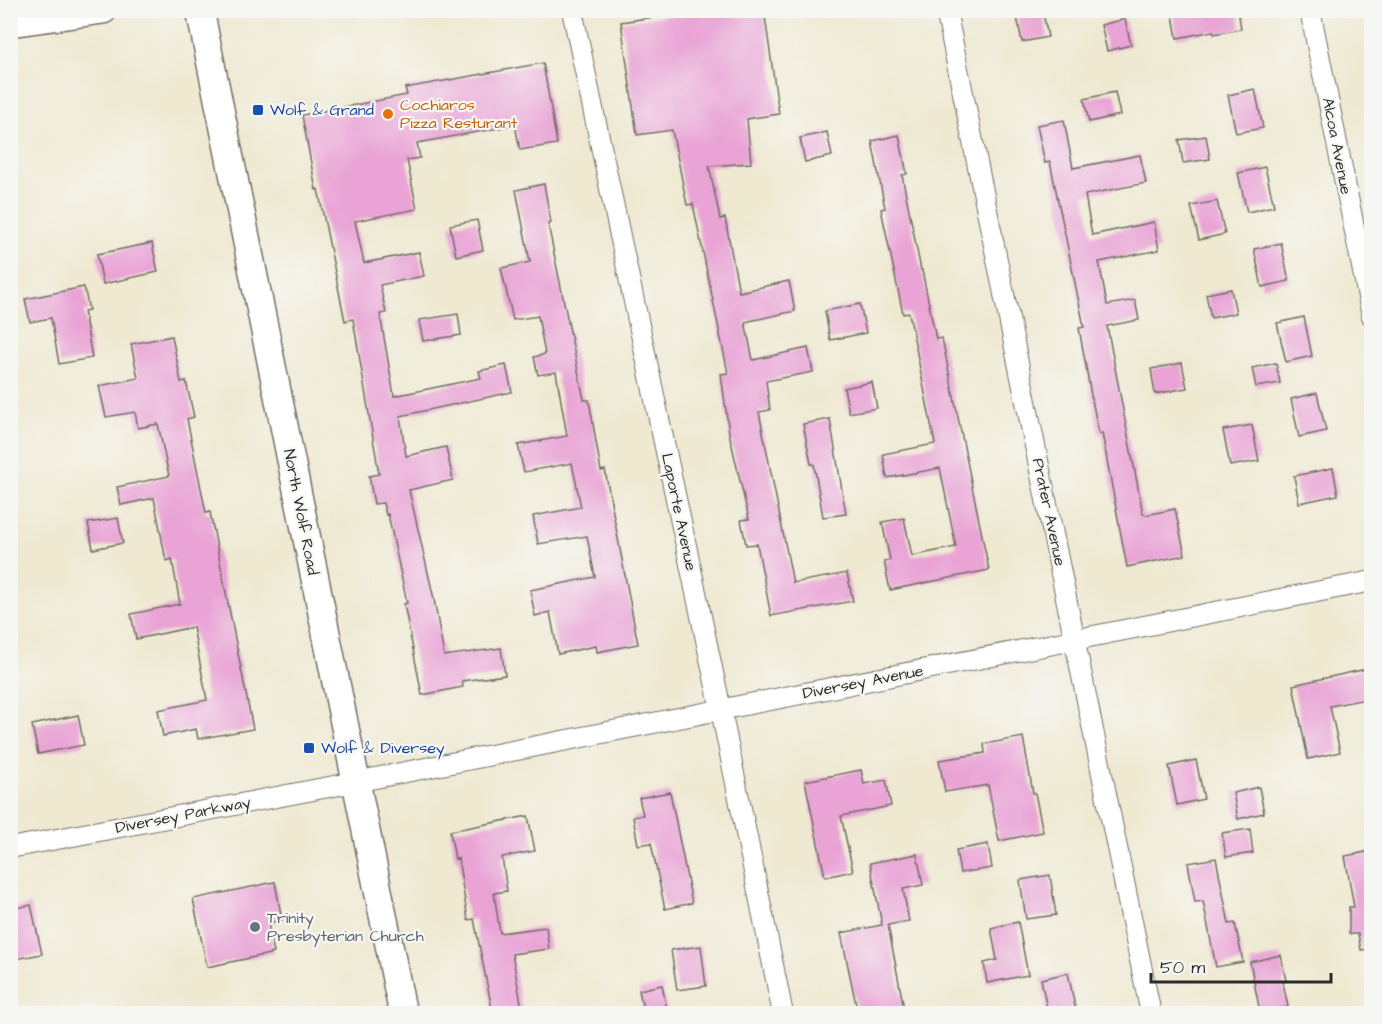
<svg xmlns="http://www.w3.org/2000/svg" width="1382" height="1024" viewBox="0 0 1382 1024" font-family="'Architects Daughter',sans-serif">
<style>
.building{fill:#e9a3d5}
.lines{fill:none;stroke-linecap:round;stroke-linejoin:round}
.minor-casing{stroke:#706e65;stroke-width:22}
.secondary-casing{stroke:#706e65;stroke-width:30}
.minor{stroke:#fff;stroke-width:20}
.secondary{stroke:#fff;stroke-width:27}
.transit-dot{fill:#1a4fb4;stroke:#f6f6f2;stroke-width:2}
.food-dot{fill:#e8710a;stroke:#f6f6f2;stroke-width:2}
.worship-dot{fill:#6b7280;stroke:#f6f6f2;stroke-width:2}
.labels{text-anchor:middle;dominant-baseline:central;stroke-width:4.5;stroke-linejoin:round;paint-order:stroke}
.food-label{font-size:16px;fill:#c56008;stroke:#f6f6f2;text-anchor:start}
.transit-label{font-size:16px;fill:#164399;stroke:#f6f6f2;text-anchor:start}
.street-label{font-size:16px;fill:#2b2b2b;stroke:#f6f6f2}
.worship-label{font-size:16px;fill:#5b616d;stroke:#f6f6f2;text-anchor:start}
</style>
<rect width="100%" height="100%" fill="#f6f6f2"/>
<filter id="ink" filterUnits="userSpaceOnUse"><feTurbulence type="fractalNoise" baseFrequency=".0167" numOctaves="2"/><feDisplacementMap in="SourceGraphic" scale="12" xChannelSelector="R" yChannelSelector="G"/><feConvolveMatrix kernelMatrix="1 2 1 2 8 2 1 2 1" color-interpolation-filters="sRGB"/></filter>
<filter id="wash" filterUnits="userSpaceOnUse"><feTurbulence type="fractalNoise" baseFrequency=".008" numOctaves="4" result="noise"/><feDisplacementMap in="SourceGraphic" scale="24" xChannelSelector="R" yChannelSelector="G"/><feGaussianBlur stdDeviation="1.35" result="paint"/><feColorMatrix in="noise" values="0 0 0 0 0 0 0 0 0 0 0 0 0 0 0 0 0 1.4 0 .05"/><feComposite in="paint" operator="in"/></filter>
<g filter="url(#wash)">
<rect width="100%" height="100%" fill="#efe9d2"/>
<g id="blocks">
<path class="building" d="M702 10H764L779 114 747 119 751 163 709 166 720 219 725 218 739 292 789 281 795 311 745 322 753 360 808 348 813 372 766 381 770 410 759 412 793 583 847 573 853 601 771 616 757 544 746 545 741 520 749 519 729 433 721 374 728 373 693 204 687 205 672 130 637 135 621 22Z
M1172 10H1238L1241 29 1214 34 1213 31 1177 38Z
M1043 13 1048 37 1022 42 1017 17Z
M1125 19 1131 45 1107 51 1101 25Z
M543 63 557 144 520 150 515 125 417 143 420 158 407 160 417 209 355 221 364 263 419 252 424 276 380 285 386 313 380 314 394 396 481 378 479 371 506 365 512 392 400 416 406 456 446 447 453 480 409 490 434 599 444 656 501 648 505 675 462 681 463 687 422 695 404 604 407 603 388 514 386 515 383 503 374 504 369 476 379 474 353 319 345 321 318 189 316 190 302 115 407 95 405 88Z
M1255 89 1263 128 1236 133 1228 95Z
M1115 92 1120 115 1089 122 1084 99Z
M1064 120 1073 168 1140 155 1146 183 1085 195 1092 235 1154 222 1159 250 1099 262 1107 305 1135 300 1139 320 1107 326 1143 514 1146 515 1175 509 1185 555 1127 567 1102 433 1099 434 1091 395 1079 328 1084 327 1064 229 1050 162 1045 163 1037 125Z
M827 132 832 156 805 162 800 138Z
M899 135 907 174 902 175 921 270H922L936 339 942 338 989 570 890 590 884 561 890 560 882 522 904 518 912 556 956 547 940 468 887 478 883 454 935 444 909 313 903 314 889 247 881 209 885 208 872 141Z
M1206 136 1210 159 1183 163 1179 140Z
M1265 167 1274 206 1247 212 1238 173Z
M544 184 551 223 548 224 584 400H589L601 471 605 470 638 644 597 652 596 646 558 654 550 612 535 616 530 590 595 577 587 536 538 544 533 516 581 507 572 463 524 472 518 445 567 436 556 372 538 375 534 357 545 354 538 316 513 320 501 268 530 262 516 190Z
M1217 201 1225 234 1199 240 1191 206Z
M477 220 483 250 456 256 450 225Z
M152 243 158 272 103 284 97 254Z
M1281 243 1289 281 1262 287 1254 249Z
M84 287 89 310 84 311 92 358 59 364 51 318 30 322 25 299Z
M1231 289 1236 313 1211 318 1206 294Z
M860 304 866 333 830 340 825 311Z
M458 314 461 335 423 341 419 320Z
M1304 317 1312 356 1286 362 1277 323Z
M172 336 181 382 186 381 194 417 187 419 206 513 210 512 253 729 198 739 196 729 163 736 158 710 207 700 193 627 136 639 131 614 180 604 172 559 166 561 154 498 121 505 117 487 169 476 158 424 138 428 135 412 106 417 99 386 138 378 131 344Z
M1182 363 1187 388 1155 394 1151 369Z
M1276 363 1280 383 1256 387 1252 368Z
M872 382 877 408 849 413 844 388Z
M1317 393 1326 431 1299 437 1291 399Z
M830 419 846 514 823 517 814 464H811L803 424Z
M1252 425 1259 461 1230 466 1223 430Z
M1333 468 1338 495 1299 503 1294 476Z
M118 518 123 543 93 549 88 523Z
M1371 668V698L1330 706 1340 752 1308 759 1293 685Z
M78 715 84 745 38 754 32 725Z
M1023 737 1033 793H1035L1043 832 999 841 988 785 945 792 939 760 985 753 984 744Z
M1196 760 1204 799 1177 805 1169 766Z
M861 770 864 784 886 780 891 806 841 816 853 871 825 877 805 781Z
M1259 787 1264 813 1238 819 1233 793Z
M670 792 692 903 665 909 651 843 638 845 633 817 643 815 639 798Z
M528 816 535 851 502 857 507 891 494 893 500 933 546 927 549 949 512 954 523 1014H493L474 919 468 920 458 858 455 859 450 831Z
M1250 829 1253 853 1226 857 1222 833Z
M988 844 992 868 960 873 956 850Z
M1371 851V949L1361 950 1358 934H1349V907H1354L1345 856Z
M917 854 923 885 903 889 909 921 888 925 905 1014H858L841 933 882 925 870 863Z
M1216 858 1229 924 1235 923 1243 962 1216 967 1203 901 1195 902 1188 863Z
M1050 875 1056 915 1026 919 1020 880Z
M275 882 282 920 268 923 274 953 207 967 193 899Z
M31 905 42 954 10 960V909Z
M1018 922 1028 975 987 983 984 963 997 960 991 928Z
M701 946 706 986 677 990 671 950Z
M1281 955 1286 981 1283 982 1288 1007 1260 1012 1250 962Z
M1068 973 1076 1011 1048 1014 1041 979Z
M662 985 668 1014H644L639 990Z"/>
</g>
</g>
<g filter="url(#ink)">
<use href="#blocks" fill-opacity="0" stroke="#706e65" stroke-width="1.5"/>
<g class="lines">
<g class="minor-casing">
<path id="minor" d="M572 10 721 710 783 1014
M946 10 1151 1014
M1310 10 1372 316
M10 848 355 782 1372 581"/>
</g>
<g class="secondary-casing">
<path id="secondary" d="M200 10 403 1014
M10 23 103 10"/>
</g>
<use href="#minor" class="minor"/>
<use href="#secondary" class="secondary"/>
</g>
</g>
<g class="transit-dot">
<rect x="252" y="104" width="12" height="12" rx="3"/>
<rect x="303" y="742" width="12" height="12" rx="3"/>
</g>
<circle class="food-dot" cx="388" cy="114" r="6"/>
<circle class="worship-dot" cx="255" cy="927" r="6"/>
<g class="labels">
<g class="food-label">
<text x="400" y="105">Cochiaros<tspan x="400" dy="18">Pizza Resturant</tspan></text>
</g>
<g class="transit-label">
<text x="270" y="110">Wolf &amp; Grand</text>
<text x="321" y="748">Wolf &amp; Diversey</text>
</g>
<g class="street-label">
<text transform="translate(1337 146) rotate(79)">Alcoa Avenue</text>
<text transform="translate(301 512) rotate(79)">North Wolf Road</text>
<text transform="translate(679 512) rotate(78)">Laporte Avenue</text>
<text transform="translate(1049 512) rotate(78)">Prater Avenue</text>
<text transform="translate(863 682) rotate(-11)">Diversey Avenue</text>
<text transform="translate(183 815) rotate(-11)">Diversey Parkway</text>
</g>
<g class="worship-label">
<text x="267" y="918">Trinity<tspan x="267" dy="18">Presbyterian Church</tspan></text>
</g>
</g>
<rect width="1382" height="1024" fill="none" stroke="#f6f6f2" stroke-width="36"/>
<path d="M1151 973v9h180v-9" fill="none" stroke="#2b2b2b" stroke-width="3"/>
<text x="1160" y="973" font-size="18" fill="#2b2b2b" stroke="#f6f6f2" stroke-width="4.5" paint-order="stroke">50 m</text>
</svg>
